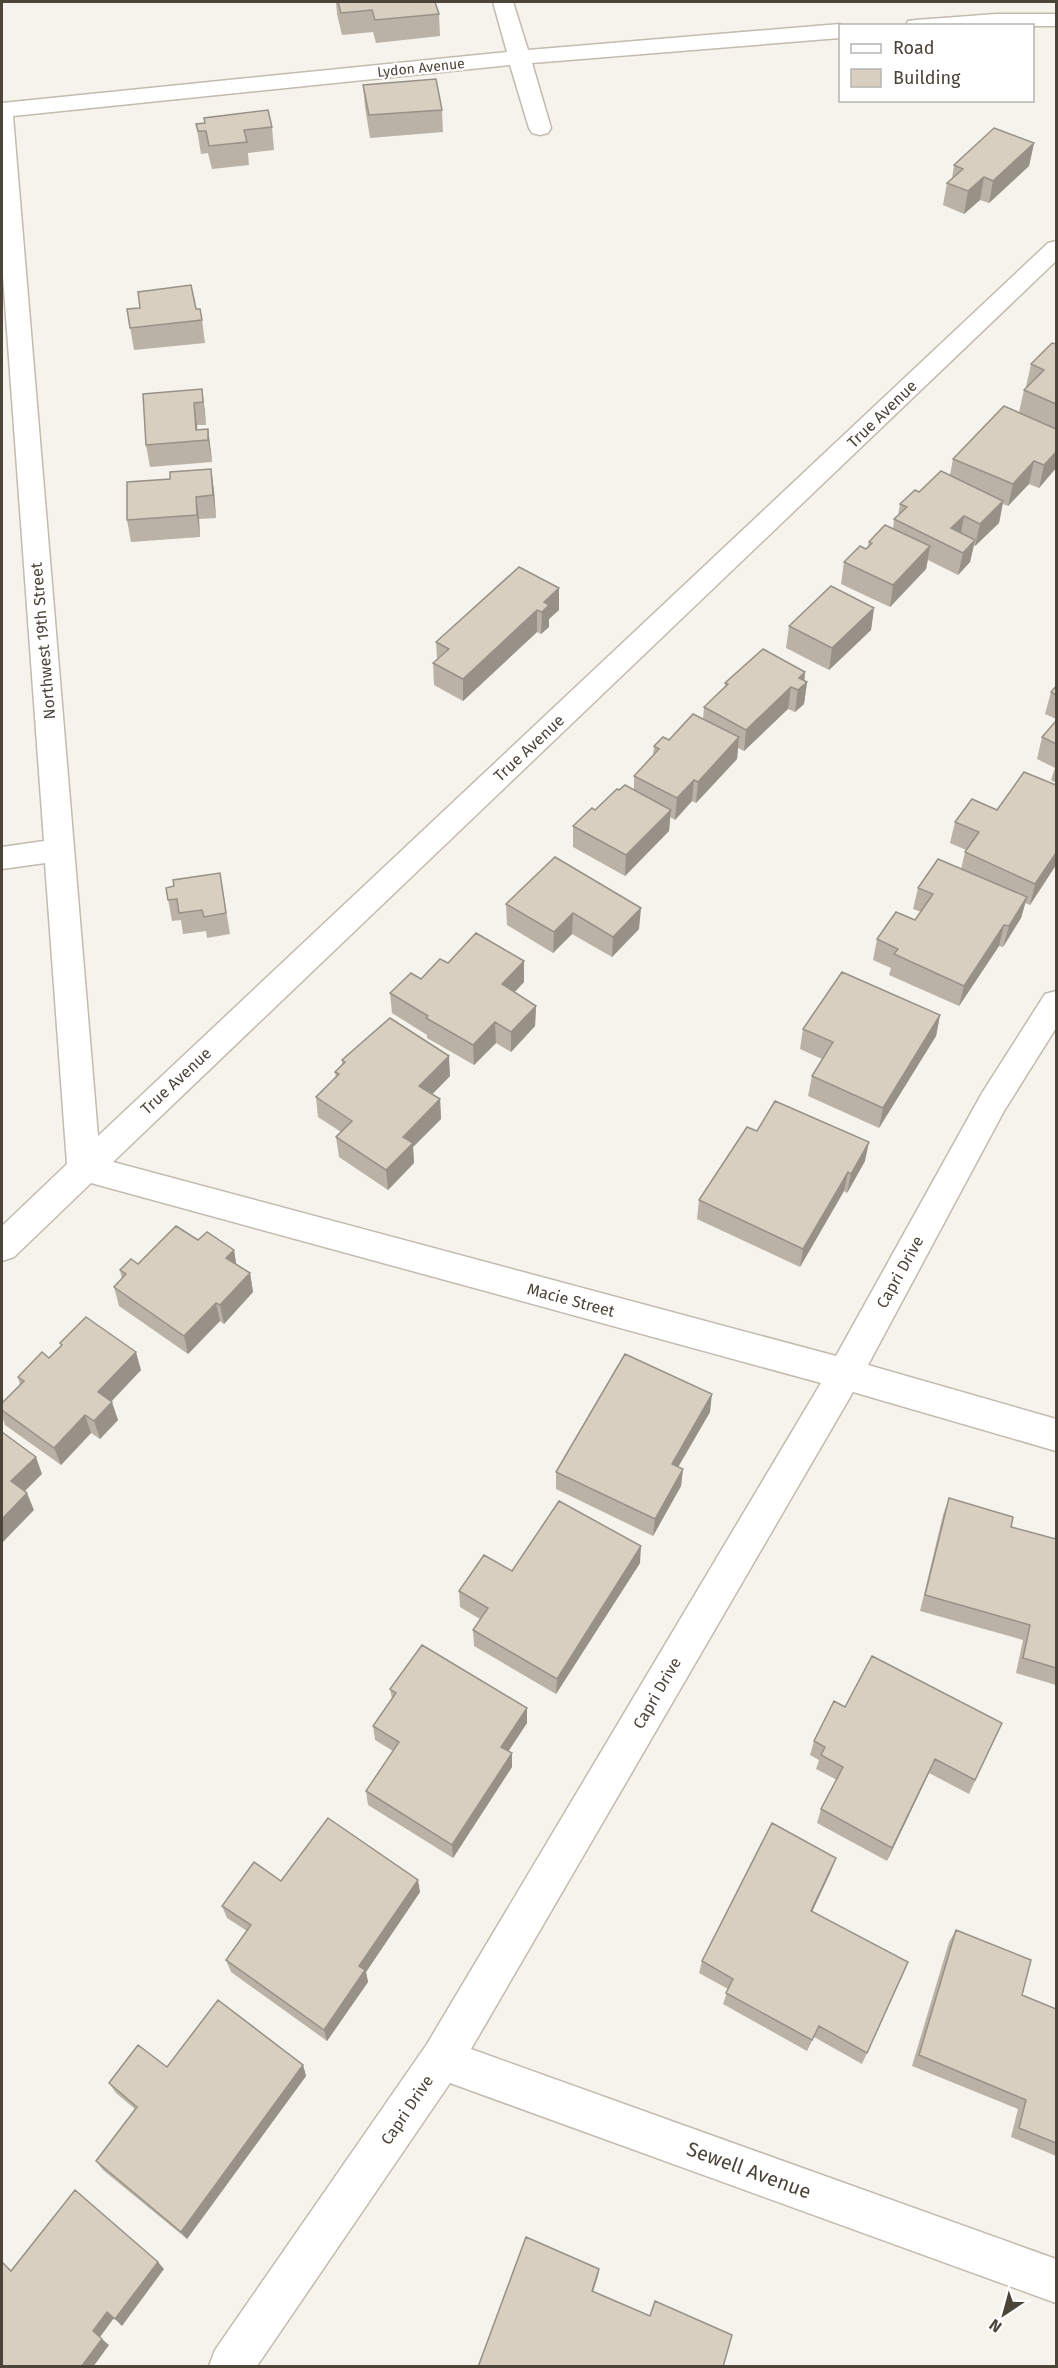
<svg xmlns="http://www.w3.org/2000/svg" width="1058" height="2368" viewBox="0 0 1058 2368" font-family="'Fira Sans',sans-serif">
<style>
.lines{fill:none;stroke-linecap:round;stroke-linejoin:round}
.street-casing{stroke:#c2bbae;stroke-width:3}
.street{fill:#fff;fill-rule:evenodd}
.wall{fill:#bab2a6}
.shaded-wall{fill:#979187}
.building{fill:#d8cfc1;stroke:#979187;stroke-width:1.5}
.labels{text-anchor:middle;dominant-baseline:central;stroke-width:4.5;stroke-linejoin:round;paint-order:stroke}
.far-street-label{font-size:14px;fill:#4b4439;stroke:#fff}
.street-label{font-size:16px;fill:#4b4439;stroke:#fff}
.near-street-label{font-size:20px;fill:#4b4439;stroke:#fff}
</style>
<rect width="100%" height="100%" fill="#f6f3ec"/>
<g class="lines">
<g class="street-casing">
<path id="street" d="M493 2H513L528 50 840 24 844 26H840V38L532 63 551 128 548 133 540 135 532 133 529 128 510 65 13 116 98 1136 1048 243 1056 241V261L113 1162 836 1356 982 1093 1045 994 1056 991V1028L1004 1111 868 1365 1056 1419V1451L853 1392 471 2049 1056 2259V2303L450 2083 257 2366H209L215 2350 427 2044 821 1383 91 1183 14 1257 2 1261V1226L67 1164 45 863 2 869V847L44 841 2 262V103L507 52Z
M996 14H1056V26H906L908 21 916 20Z"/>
</g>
<use href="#street" class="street"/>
</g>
<path class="wall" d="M336 2H435L439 14 440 36 376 43 373 32 342 35 337 14Z
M363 85 442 110 443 132 370 138 365 107Z
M196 124 272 127 274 150 248 153 249 165 212 169 208 153 201 154Z
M1034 143 1029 166 989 203 980 200 964 214 943 205 947 183 952 179 954 165Z
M127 309H196L202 320 205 343 134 350Z
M1056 344V468L1039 488 1029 484 1008 506 1003 504 999 523 975 546 974 545 970 562 958 575 928 560 926 569 890 607 841 584 844 562 866 549 868 546 869 542 893 529 894 519 898 516 900 504 950 475 953 459 1019 412 1024 390 1027 387H1026L1031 364Z
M202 389 206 425H197V430L208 429 212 462 150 467 146 445Z
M211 469 214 491 216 518 199 519 200 537 131 542 127 520 170 479Z
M519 567 559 610 549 619V627L541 634 537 632 463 701 434 685 433 663 437 659 436 642Z
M874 608 871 630 829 670 786 648 789 626Z
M805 672 804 680 807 682 804 704 795 712 788 709 744 751 738 748 737 759 696 803 692 801 675 820 670 817 669 831 625 876 573 847V826L595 810 619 790 634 789V776L653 756 654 746 669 740 703 719 704 707 725 687V683Z
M1056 686V719L1045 714 1051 692Z
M1056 721V783L1051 780 1055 768 1037 759 1042 737Z
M955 822 1056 865 1030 905 1025 903 1021 918 1003 947 999 946 959 1006 889 975 891 968 873 960 877 939 915 920 921 912 913 909 918 888 961 869 965 852 966 850 950 843Z
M555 857 639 929 612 957 572 934 553 953 507 925 506 904Z
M220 873 230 934 207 938 206 931 183 934 181 920 172 921 166 888Z
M524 961V982L514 992 536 1006 535 1026 511 1052 496 1043 474 1065 427 1038V1035L392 1013 390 993 421 979 448 963Z
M940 1015 936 1036 879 1128 808 1096 812 1076 822 1059 800 1049 803 1029Z
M342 1060 450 1076 432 1094 440 1099 441 1119 413 1147 414 1163 388 1190 339 1157 336 1137 341 1132 318 1117 316 1097 336 1078 335 1072 342 1065Z
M757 1131 865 1161 847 1193 844 1191 800 1267 697 1219 699 1200Z
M198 1240 234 1250 236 1264 250 1273 253 1292 224 1324 220 1321 188 1354 119 1306 114 1287 122 1279 120 1270 138 1264Z
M60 1343 141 1370 111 1402 118 1420 100 1439 91 1433 61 1465 5 1425 2 1416V1403L20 1385 18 1377 49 1358 61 1346Z
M710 1412 678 1467 683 1469 681 1486 653 1536 556 1489V1472Z
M949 1498 1011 1527 1056 1539V1685L1016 1673 1023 1640 920 1611 943 1515Z
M640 1563 556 1694 474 1646 473 1630 480 1619 460 1607 459 1591 512 1571Z
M390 1689 527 1708V1723L508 1751 512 1767 453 1858 368 1805 366 1791 393 1751 375 1740 373 1726 392 1699Z
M845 1707 1002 1723 969 1794 929 1773 887 1861 817 1823 821 1809 837 1780 816 1769 819 1760 810 1755 814 1741Z
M831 1871 812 1911 867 2053 862 2064 814 2037 807 2051 723 2004 728 1989 699 1973 702 1961Z
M281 1881 420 1892 366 1972 368 1982 327 2041 231 1972 226 1960 247 1931 227 1918 222 1906Z
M956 1930 1022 1995 1056 2009V2156L1011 2137 1018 2109 912 2066 949 1942Z
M303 2065 306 2076 187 2239 103 2170 96 2161 135 2109 116 2093 109 2083 167 2067Z"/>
<path class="shaded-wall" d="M1034 143 1029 166 989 203 993 181Z
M984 177 980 200 964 214 968 191Z
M202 389 205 412 206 425 203 402Z
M194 403 197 425 198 441 196 430Z
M208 429 211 452 212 462 208 440Z
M1056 452V468L1039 488 1044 465Z
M1034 461 1029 484 1008 506 1013 484Z
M211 469 214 491 216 518 213 495Z
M196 497 199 519 200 537 197 515Z
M1003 501 999 523 975 546 980 524Z
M964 516 960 538 951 528Z
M975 540 970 562 958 575 963 553Z
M930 546 926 569 890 607 893 585Z
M559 588V610L549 619V627L541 634 542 612 544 602Z
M874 608 871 630 829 670 832 648Z
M537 610V632L463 701V679Z
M805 672 804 685 807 682 804 704 795 712 799 678Z
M791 687 788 709 744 751 746 730Z
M739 737 737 759 696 803 698 782Z
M694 780 692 801 675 820 677 798Z
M671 810 669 831 625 876 626 855Z
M1056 853V865L1030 905 1035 884Z
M1027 897 1021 918 1003 947 1009 926Z
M641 908 639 929 612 957 613 937Z
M573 913 572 934 553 953 554 932Z
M1004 925 999 946 959 1006 964 986Z
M524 961V982L503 1005 502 984Z
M536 1006 535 1026 511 1052V1032Z
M940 1015 936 1036 879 1128 883 1108Z
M495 1022 496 1043 474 1065 473 1045Z
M449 1056 450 1076 421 1106 419 1086Z
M440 1099 441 1119 413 1147 414 1163 388 1190 386 1170 403 1137Z
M869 1142 865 1161 847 1193 851 1174Z
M848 1172 844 1191 800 1267 803 1249Z
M234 1250 237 1269 226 1258Z
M250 1273 253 1292 224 1324 220 1305Z
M216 1303 220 1321 188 1354 184 1336Z
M136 1352 141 1370 103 1410 98 1392Z
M712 1394 710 1412 670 1481 672 1464Z
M112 1402 118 1420 100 1439 94 1421Z
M85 1415 91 1433 61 1465 54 1448Z
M36 1457 42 1474 18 1498 11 1481Z
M683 1469 681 1486 653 1536 655 1519Z
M27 1493 34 1510 2 1543V1519Z
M641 1546 640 1563 556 1694 557 1679Z
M527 1708V1723L502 1761 501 1747Z
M512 1753V1767L453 1858 452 1845Z
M935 1759 929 1773 887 1861 892 1848Z
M836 1858 831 1871 807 1923 811 1911Z
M418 1880 420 1892 366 1972 368 1982 327 2041 324 2030 359 1966Z
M303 2065 306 2076 187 2239 181 2232Z
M158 2262 164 2269 122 2326 115 2319Z
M599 2269 598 2276 591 2298 592 2291Z
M107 2312 114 2318 100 2337 93 2331Z
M102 2339 109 2345 93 2367H81Z"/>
<path class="building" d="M338 2H435L439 14 375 20 372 10 341 13Z
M436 79 442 110 369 115 363 85Z
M268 110 272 127 244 130 247 142 209 146 206 131H198L196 124 205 123 204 118Z
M994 128 1034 143 993 181 984 177 968 191 947 183 963 169 954 165Z
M191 285 196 309H200L202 320 130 328 127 309 140 308 138 292Z
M1052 343 1056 344V404L1024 390 1044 370 1031 364Z
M202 389 203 402 194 403 196 430 208 429V440L146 445 143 394Z
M1004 406 1056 429V452L1044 465 1034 461 1013 484 953 459Z
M211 469 213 495 196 497 197 515 127 520V482L170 479V472Z
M941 471 1003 501 980 524 964 516 951 528 975 540 963 553 894 519 907 507 900 504 915 490 919 492Z
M885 525 930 546 893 585 844 562 860 546 866 549 872 543 869 542Z
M519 567 559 588 544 602 549 605 542 612 537 610 463 679 433 663 449 649 436 642Z
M831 586 874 608 832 648 789 626Z
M763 649 805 672 799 678 807 682 798 690 791 687 746 730 704 707 728 684 725 683Z
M1056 686V695L1051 692Z
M693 714 739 737 698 782 694 780 677 798 634 776 659 749 654 746 663 737 669 740Z
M1056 721V744L1042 737Z
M1024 772 1056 785V853L1035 884 965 852 979 832 955 822 972 799 997 810Z
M625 785 671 810 626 855 573 826 592 808 595 810 617 789 619 790Z
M555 857 641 908 613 937 573 913 554 932 506 904Z
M938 859 1027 897 1009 926 1004 925 964 986 894 954 898 949 877 939 896 912 915 920 933 894 918 888Z
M220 873 226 913 204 917 202 910 179 913 177 899 168 900 166 888 174 886 173 880Z
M476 933 524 961 502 984 536 1006 511 1032 495 1022 473 1045 426 1018 428 1016 390 993 411 973 421 979 440 959 448 963Z
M842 972 940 1015 883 1108 812 1076 833 1042 803 1029Z
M390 1018 449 1056 419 1086 440 1099 403 1137 413 1143 386 1170 336 1137 352 1121 316 1097 339 1074 335 1072 345 1062 342 1060Z
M775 1101 869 1142 851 1174 848 1172 803 1249 699 1200 747 1127 757 1131Z
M176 1226 198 1240 207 1232 234 1250 226 1258 250 1273 220 1305 216 1303 184 1336 114 1287 126 1274 120 1270 131 1259 138 1264Z
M86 1317 136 1352 98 1392 112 1402 94 1421 85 1415 54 1448 2 1410V1403L24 1381 18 1377 42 1352 49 1358 62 1345 60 1343Z
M625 1354 712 1394 672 1464 683 1469 655 1519 556 1472Z
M2 1432 36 1457 11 1481 27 1493 2 1519Z
M949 1498 1013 1517 1011 1527 1056 1539V1668L1023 1658 1030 1625 925 1595Z
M559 1501 641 1546 557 1679 473 1630 488 1608 459 1591 484 1555 512 1571Z
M422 1645 527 1708 501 1747 512 1753 452 1845 366 1791 399 1742 373 1726 396 1693 390 1689Z
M872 1656 1002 1723 975 1780 935 1759 892 1848 821 1809 843 1767 821 1755 825 1747 814 1741 834 1701 845 1707Z
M328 1818 418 1880 359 1966 365 1970 324 2030 226 1960 251 1925 222 1906 254 1862 281 1881Z
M772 1823 836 1858 811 1911 908 1962 867 2053 819 2026 812 2040 726 1993 733 1979 702 1961Z
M956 1930 1031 1960 1022 1995 1056 2009V2143L1019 2128 1026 2100 919 2055Z
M218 2000 303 2065 181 2232 96 2161 137 2107 109 2083 138 2045 167 2067Z
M75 2190 158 2262 115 2319 107 2312 93 2331 102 2339 81 2367H2V2262L11 2271Z
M526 2237 599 2269 592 2291 650 2316 655 2301 732 2335 723 2367H478Z"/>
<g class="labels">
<g class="far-street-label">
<text transform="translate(421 68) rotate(-6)">Lydon Avenue</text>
</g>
<g class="street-label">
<text transform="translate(882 414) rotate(-44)">True Avenue</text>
<text transform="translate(43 641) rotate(-95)">Northwest 19th Street</text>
<text transform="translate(529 748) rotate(-43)">True Avenue</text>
<text transform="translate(176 1081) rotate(-43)">True Avenue</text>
<text transform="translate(900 1272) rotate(-61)">Capri Drive</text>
<text transform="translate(571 1300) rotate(15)">Macie Street</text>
<text transform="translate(657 1693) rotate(-60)">Capri Drive</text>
<text transform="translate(407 2110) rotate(-56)">Capri Drive</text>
</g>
<g class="near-street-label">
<text transform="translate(749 2170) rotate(20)">Sewell Avenue</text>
</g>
</g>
<rect width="1058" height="2368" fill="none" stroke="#4b4439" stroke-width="6"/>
<rect x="839" y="24" width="195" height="78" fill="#ffffff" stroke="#b7b4b0" stroke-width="1.5"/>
<rect x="851" y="44" width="30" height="9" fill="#ffffff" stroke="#b7b4b0" stroke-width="1.5"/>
<text x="893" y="54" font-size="18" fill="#4b4439">Road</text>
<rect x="851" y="69" width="30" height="18" fill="#d8cfc1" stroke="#b7b4b0" stroke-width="1.5"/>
<text x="893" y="84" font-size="18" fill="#4b4439">Building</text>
<g transform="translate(1004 2314) rotate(216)" stroke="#ffffff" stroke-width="4.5" paint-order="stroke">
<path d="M0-4.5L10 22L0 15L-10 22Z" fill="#4b4439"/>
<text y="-9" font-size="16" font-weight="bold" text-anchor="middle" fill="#4b4439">N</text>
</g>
</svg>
